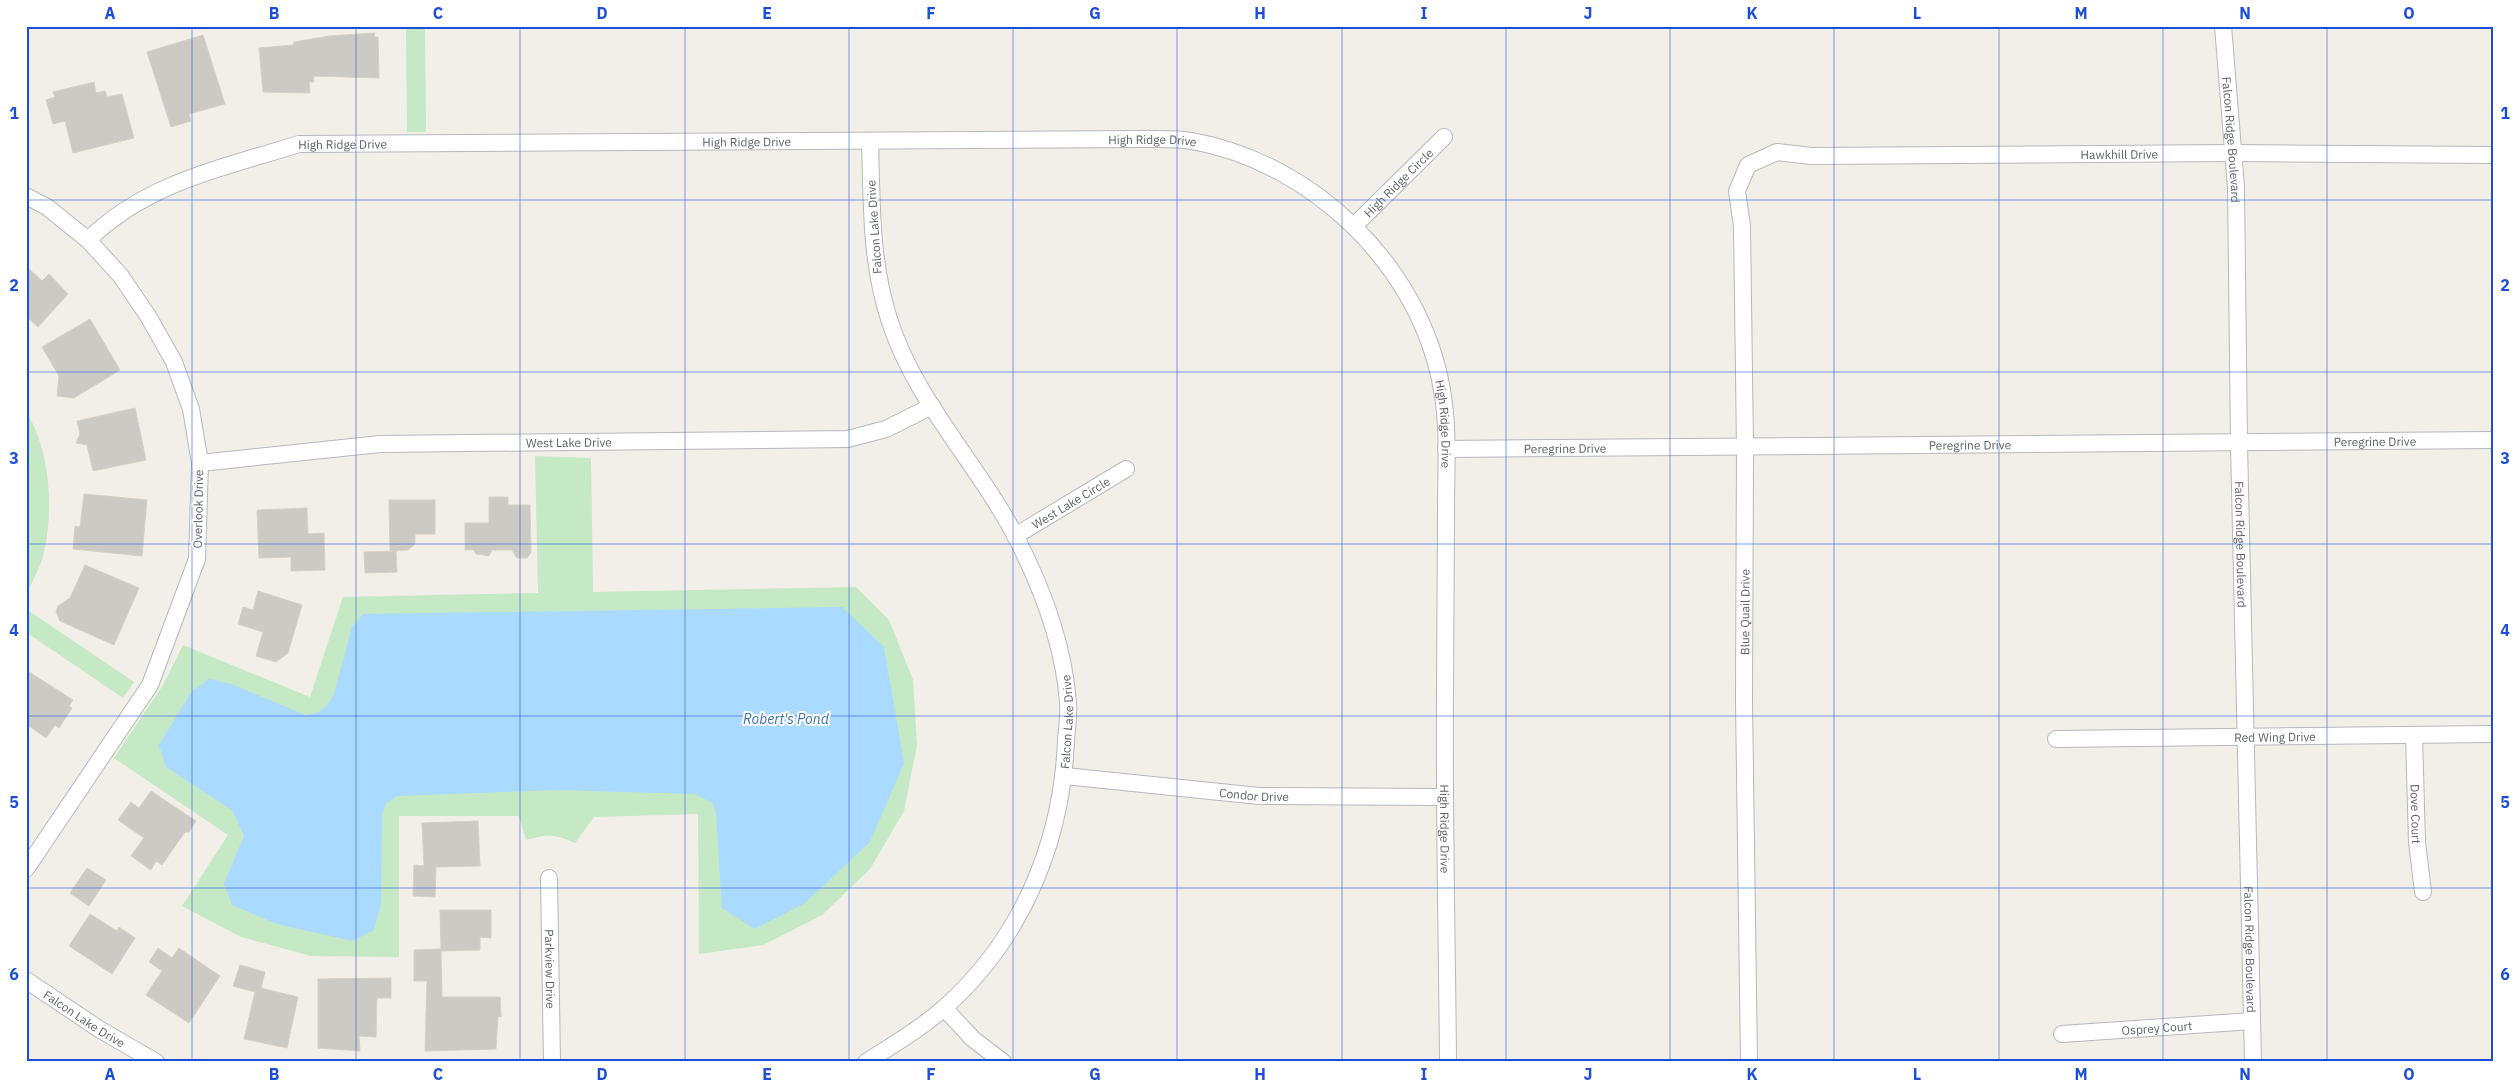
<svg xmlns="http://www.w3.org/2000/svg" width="2519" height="1088" viewBox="0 0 2519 1088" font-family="'IBM Plex Sans',sans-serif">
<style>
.green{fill:#c5e8c5}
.water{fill:#aadaff}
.building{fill:#cccac5;stroke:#d6d1c6}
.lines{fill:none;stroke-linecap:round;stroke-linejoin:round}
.minor-casing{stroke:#b5b8bc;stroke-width:18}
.minor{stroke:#fff;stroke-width:16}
.grid{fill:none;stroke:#1d4ed8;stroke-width:1;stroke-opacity:0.55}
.labels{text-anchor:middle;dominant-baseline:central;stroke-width:4;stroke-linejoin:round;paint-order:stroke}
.street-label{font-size:12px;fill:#5f6368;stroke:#fff}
.water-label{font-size:14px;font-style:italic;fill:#4174aa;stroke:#fff}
.neatline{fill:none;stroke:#1d4ed8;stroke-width:2}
.grid-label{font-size:16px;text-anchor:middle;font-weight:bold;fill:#1d4ed8}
</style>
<rect width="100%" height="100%" fill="#f1efe8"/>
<path class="green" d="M406 26H425L426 132H407Z
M26 411C50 450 54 509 44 552 41 567 32 581 26 595Z
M535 456 591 458 593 592 856 587 889 620 913 680 917 745 904 811 870 869 822 915 763 945 699 954 698 814 594 817 575 843C555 834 548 834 526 840L519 816H399V957L311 956 241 937 182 906 228 835 114 758 163 685 183 645 310 697 343 597 538 593Z
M26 609 134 682 123 698 26 632Z"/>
<path class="water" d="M842 607 884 647 904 763 870 842 805 903 755 929 722 908 716 812 712 803 695 794 556 790 397 796 386 804 382 814 381 902 374 930 353 941 277 924 232 905 224 884 244 836 232 810 166 767 159 745 192 691 209 679 231 684 305 715 317 713 326 707 334 694 352 627 363 614Z"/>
<path class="building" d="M375 33 374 37H378L379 78 313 76 314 82H309L310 93 263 92 259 48 293 45 294 42 329 36Z
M203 35 225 104 189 114 191 121 171 127 147 52Z
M94 82 96 93 105 91 107 97 122 94 134 138 73 153 65 121 53 124 46 100 55 97 53 92Z
M26 266 42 281 49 274 68 294 38 327 26 316Z
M90 319 120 370 74 398 57 396 59 376 42 347Z
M135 408 146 460 93 471 87 445 76 443 80 434 77 421Z
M84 494 147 500 142 556 73 549 75 526 80 527Z
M489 497H508V505H530L531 553 527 558H517L512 550H492L489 556 476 554 474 550H465V523H489Z
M389 500H435V534H415V544L408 550 390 551Z
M307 508 308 534 324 533 325 570 291 571V557L259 558 257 510Z
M396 551 397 572 365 573 364 552Z
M85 565 139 588 114 645 60 621 56 612 58 606 70 598Z
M258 591 302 605 288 653 276 662 256 656 263 632 238 624 243 607 253 610Z
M26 670 73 700 69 706 72 708 59 728 55 725 46 738 26 724Z
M151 791 196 821 189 832H185L162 865 156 861 151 870 131 856 144 838 118 820 131 802 139 808Z
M478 821 480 866 436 867 435 897 413 896 414 865 424 866 422 823Z
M87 868 106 880 89 906 70 893Z
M440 910H491V938L480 937V950L441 951 442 997H500L501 1017 498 1016 496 1049 425 1051 427 981H414V950L441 949Z
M90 914 117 931 119 927 135 938 112 974 69 946Z
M158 948 172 958 179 948 220 976 189 1023 146 995 162 971 149 962Z
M240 965 265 972 261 988 298 997 287 1048 244 1039 255 992 233 986Z
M391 978V998H377L376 1037 359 1036 360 1051 318 1048V979Z"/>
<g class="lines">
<g class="minor-casing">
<g id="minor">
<path id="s1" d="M2223 26 2236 187 2239 444 2253 1062"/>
<path d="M26 196 47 207 88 240 120 275 148 316 174 362 191 409 200 463 197 559 150 685 26 869"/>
<path id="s2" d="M1354 226 1444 137"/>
<path id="s3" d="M88 240C147 182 223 168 299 144L1142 139C1158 139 1176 138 1192 141 1314 163 1421 267 1442 390 1449 429 1446 471 1446 511 1446 571 1445 632 1445 693 1444 816 1447 939 1448 1062"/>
<path id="s4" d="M1446 449 2493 440"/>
<path id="s5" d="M200 463 380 444 848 439 886 429 932 406"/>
<path id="s6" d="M1015 536 1126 469"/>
<path id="s7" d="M2414 735 2417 842 2423 892"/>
<path id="s8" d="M2056 739 2493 734"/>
<path id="s9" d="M1065 776 1259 796 1444 797"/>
<path id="s10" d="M549 878 552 1062"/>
<path id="s11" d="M26 980 99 1029 156 1062"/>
<path d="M944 1008 973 1039 1003 1062"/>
<path id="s12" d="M2062 1034 2252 1021"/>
<path id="s13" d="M866 1062C893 1045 920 1029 944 1008 1022 939 1062 842 1066 740 1067 728 1069 715 1068 703 1064 645 1043 590 1017 539 979 465 916 402 890 322 870 262 872 204 870 141"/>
<path id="s14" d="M1749 1062 1744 702 1745 447 1742 226 1737 191 1748 165 1777 152 1811 156 2234 153 2493 155"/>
</g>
</g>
<use href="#minor" class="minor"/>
</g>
<path class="grid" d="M192 26V1062M356 26V1062M520 26V1062M685 26V1062M849 26V1062M1013 26V1062M1177 26V1062M1342 26V1062M1506 26V1062M1670 26V1062M1834 26V1062M1999 26V1062M2163 26V1062M2327 26V1062M26 200H2493M26 372H2493M26 544H2493M26 716H2493M26 888H2493"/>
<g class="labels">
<g class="street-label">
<text stroke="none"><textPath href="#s1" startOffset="114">Falcon Ridge Boulevard</textPath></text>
<text stroke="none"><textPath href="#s3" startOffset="1088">High Ridge Drive</textPath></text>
<text stroke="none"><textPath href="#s3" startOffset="682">High Ridge Drive</textPath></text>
<text stroke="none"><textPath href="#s3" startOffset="278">High Ridge Drive</textPath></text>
<text stroke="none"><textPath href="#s14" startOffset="1274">Hawkhill Drive</textPath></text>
<text stroke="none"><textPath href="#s2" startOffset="62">High Ridge Circle</textPath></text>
<text transform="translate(874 227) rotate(-94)">Falcon Lake Drive</text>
<text stroke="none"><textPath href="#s3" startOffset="1536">High Ridge Drive</textPath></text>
<text stroke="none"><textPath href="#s5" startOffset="370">West Lake Drive</textPath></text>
<text stroke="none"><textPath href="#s4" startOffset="929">Peregrine Drive</textPath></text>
<text stroke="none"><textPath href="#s4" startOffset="524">Peregrine Drive</textPath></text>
<text stroke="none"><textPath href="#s4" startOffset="119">Peregrine Drive</textPath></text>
<text stroke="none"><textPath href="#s6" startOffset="65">West Lake Circle</textPath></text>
<text transform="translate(198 509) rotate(-89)">Overlook Drive</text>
<text stroke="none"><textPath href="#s1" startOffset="519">Falcon Ridge Boulevard</textPath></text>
<text stroke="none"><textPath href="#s14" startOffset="450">Blue Quail Drive</textPath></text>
<text stroke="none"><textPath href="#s13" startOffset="416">Falcon Lake Drive</textPath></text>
<text stroke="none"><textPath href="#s8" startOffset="219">Red Wing Drive</textPath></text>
<text stroke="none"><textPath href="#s9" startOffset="190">Condor Drive</textPath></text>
<text stroke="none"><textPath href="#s7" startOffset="79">Dove Court</textPath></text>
<text stroke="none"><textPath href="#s3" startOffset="1941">High Ridge Drive</textPath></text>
<text stroke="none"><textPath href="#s1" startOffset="924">Falcon Ridge Boulevard</textPath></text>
<text stroke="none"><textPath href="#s10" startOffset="91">Parkview Drive</textPath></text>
<text stroke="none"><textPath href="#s11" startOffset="70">Falcon Lake Drive</textPath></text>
<text stroke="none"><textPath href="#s12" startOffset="95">Osprey Court</textPath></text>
</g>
<g class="water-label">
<text x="786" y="719">Robert's Pond</text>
</g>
</g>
<rect width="2519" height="1088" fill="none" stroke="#ffffff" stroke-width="55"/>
<rect x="28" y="28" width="2464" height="1032" class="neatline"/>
<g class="grid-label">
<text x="110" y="19">A</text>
<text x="274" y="19">B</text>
<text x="438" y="19">C</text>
<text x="602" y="19">D</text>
<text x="767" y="19">E</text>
<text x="931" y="19">F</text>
<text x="1095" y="19">G</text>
<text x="1260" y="19">H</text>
<text x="1424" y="19">I</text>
<text x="1588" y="19">J</text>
<text x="1752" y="19">K</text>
<text x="1917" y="19">L</text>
<text x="2081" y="19">M</text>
<text x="2245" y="19">N</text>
<text x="2409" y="19">O</text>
<text x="14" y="119">1</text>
<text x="2505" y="119">1</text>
<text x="14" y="291">2</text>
<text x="2505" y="291">2</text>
<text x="14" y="464">3</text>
<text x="2505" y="464">3</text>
<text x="14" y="636">4</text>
<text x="2505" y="636">4</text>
<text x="14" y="808">5</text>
<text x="2505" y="808">5</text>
<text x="14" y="980">6</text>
<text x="2505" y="980">6</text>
<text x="110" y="1080">A</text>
<text x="274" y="1080">B</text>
<text x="438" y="1080">C</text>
<text x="602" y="1080">D</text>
<text x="767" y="1080">E</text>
<text x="931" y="1080">F</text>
<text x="1095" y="1080">G</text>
<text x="1260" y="1080">H</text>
<text x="1424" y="1080">I</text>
<text x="1588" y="1080">J</text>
<text x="1752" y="1080">K</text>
<text x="1917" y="1080">L</text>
<text x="2081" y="1080">M</text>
<text x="2245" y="1080">N</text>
<text x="2409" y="1080">O</text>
</g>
</svg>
